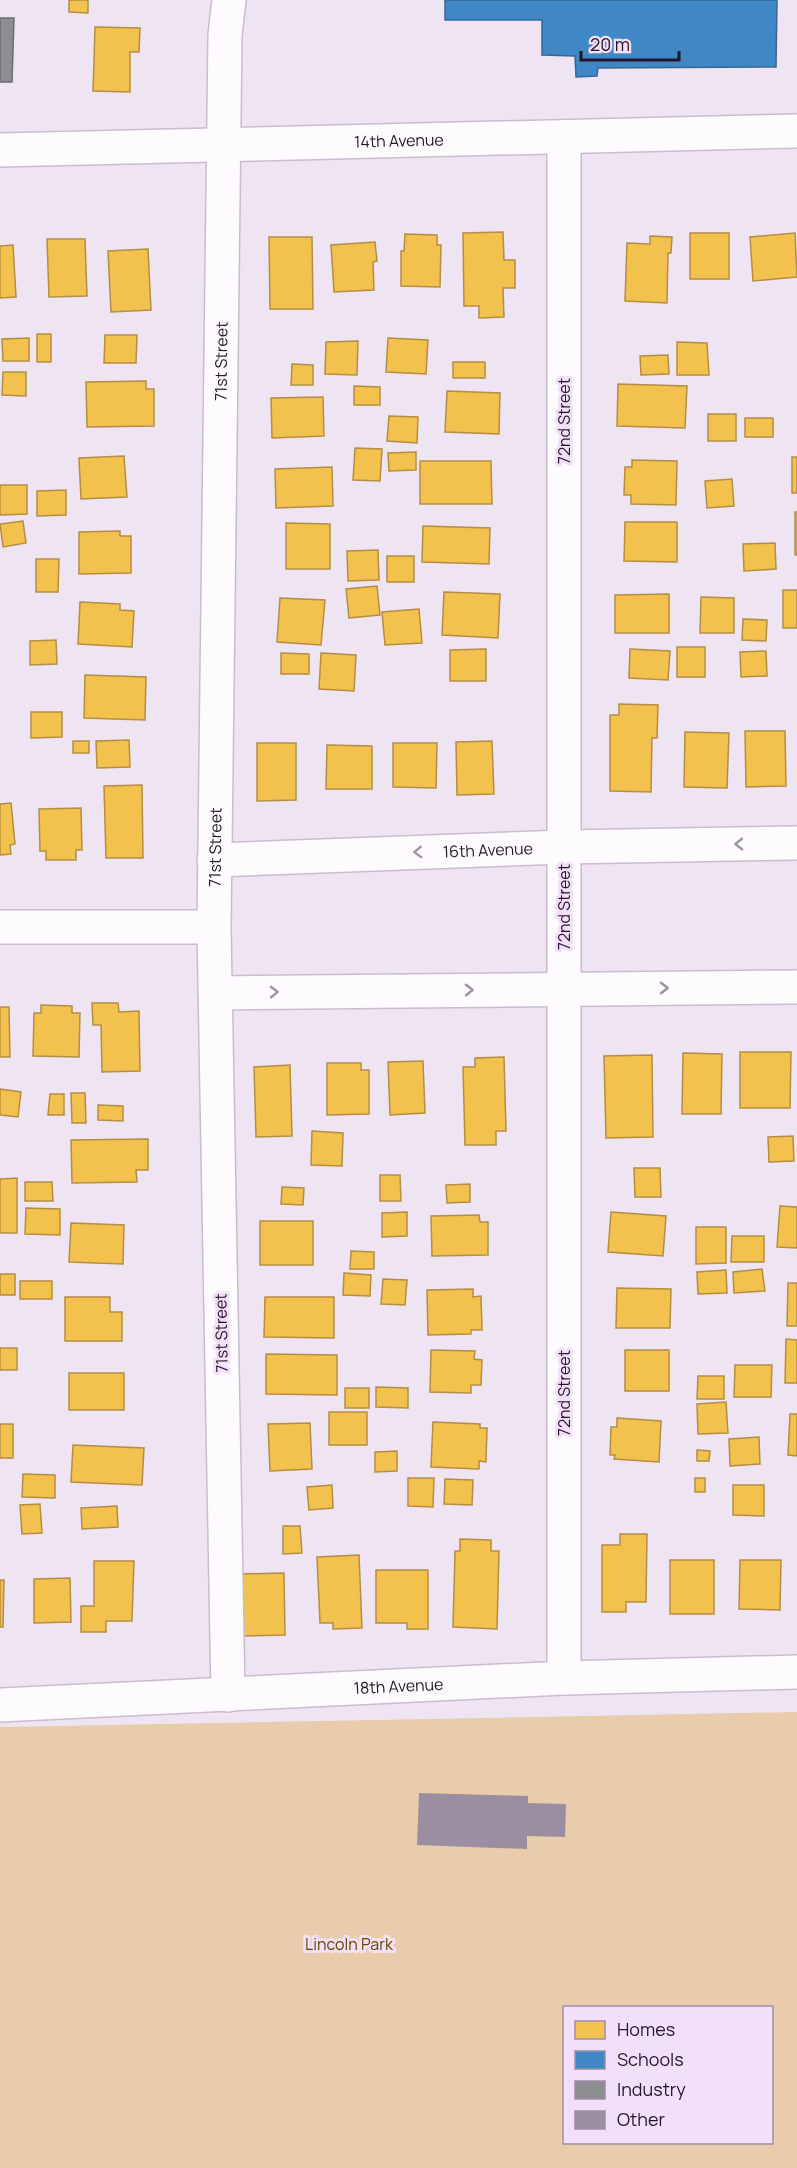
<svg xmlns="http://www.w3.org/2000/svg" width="797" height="2168" viewBox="0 0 797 2168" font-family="Manrope,sans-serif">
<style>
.green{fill:#e9ccab;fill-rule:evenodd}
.homes{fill:#f2c14e;stroke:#b58d44;stroke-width:1.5}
.schools{fill:#3f88c5;stroke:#386697;stroke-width:1.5}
.industry{fill:#8d8d92;stroke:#6e6973;stroke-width:1.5}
.building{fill:#9c8ea1}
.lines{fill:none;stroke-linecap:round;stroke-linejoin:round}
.minor-casing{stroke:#cabcce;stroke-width:36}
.minor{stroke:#fdfbfd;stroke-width:33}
.oneway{stroke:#9c949e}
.labels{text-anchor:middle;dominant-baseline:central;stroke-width:6;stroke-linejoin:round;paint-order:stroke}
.street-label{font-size:16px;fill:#26152b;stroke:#f2dff8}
.park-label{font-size:16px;fill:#654401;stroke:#f2dff8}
</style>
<rect width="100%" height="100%" fill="#efe5f2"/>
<path class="green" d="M797 1712V2168H0V1727ZM564 2008H772V2142H564Z"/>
<path class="homes" d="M69 0H88V13L69 12Z
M95 27 140 28 139 52H130V92L93 91Z
M503 232 504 260H515V288H503L504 317 479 318V306H464L463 233Z
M690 233H729V279H690Z
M795 233 797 277 753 281 750 237Z
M405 234 437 235V245H441L440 287 401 286V251H404Z
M650 236 672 237 671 253H668L667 303 625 301 627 243 650 244Z
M269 237H312L313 309H270Z
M47 239H85L87 296 49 297Z
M375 242 377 261 373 262 374 290 334 292 331 245Z
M13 245 16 297 0 298V246Z
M148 249 151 310 111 312 108 251Z
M37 334H51V362H37Z
M105 335H137L136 363H104Z
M29 338V361H3L2 339Z
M388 338 428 340 426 374 386 372Z
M358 341 357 375 325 374 326 342Z
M677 342 707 343 709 375H677Z
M668 355 669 374 641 375 640 356Z
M453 362H485V378H453Z
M292 364 313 365V385H291Z
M3 372H26V396L2 395Z
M146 381V389H154V426L87 427 86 382Z
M618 384 687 386 685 428 617 426Z
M354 386 380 387V405H354Z
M447 391 500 393 499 434 445 432Z
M323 397 324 436 272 438 271 398Z
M708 414H736V441H708Z
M389 416 418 417 417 443 387 441Z
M745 418H773V437H745Z
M355 448 382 449 380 481 353 480Z
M416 452V470L389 471 388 453Z
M124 456 127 497 81 499 79 458Z
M792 457H797V493H792Z
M632 460 677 461 676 505 631 504V495H624L625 467H632Z
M420 461H491L492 504H420Z
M332 467 333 506 276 508 275 469Z
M732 479 734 506 707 508 705 481Z
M0 485H27V514L0 515Z
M66 490V515L37 516V491Z
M795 512H797V555H795Z
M23 521 26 543 3 547 0 524Z
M625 522H677V562L624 561Z
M286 523 330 524V569H286Z
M423 526 490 528 489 564 422 562Z
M120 531V536H131V573L79 574V532Z
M775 543 776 569 744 571 743 544Z
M378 550 379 580 348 581 347 551Z
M387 556H414V582H387Z
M36 559H59L58 592H36Z
M377 586 380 615 349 618 346 589Z
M783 590H797V628H783Z
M444 592 500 594 498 638 442 635Z
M669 594V633H615V595Z
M701 597 734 598V633H700Z
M280 598 325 600 321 645 277 642Z
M80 602 120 604V610L134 611 132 647 78 644Z
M419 609 422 643 385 645 382 612Z
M743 619 767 620 766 641 742 640Z
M56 640 57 664 30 665V641Z
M677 647H705V677H677Z
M486 649V681H450V650Z
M630 649 670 651 668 680 629 678Z
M766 651 767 676 741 677 740 652Z
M281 653 309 654V674H281Z
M321 653 356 655 354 691 319 689Z
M85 675 146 677 145 720 84 718Z
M619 704 658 705 657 738H652L651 792 610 791V715H619Z
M31 712H62V737L31 738Z
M745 731H785L786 786 746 787Z
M685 732 729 733 727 788 684 787Z
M129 740 130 767 97 768 96 741Z
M73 741H89V753H73Z
M492 741 494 794 457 795 456 742Z
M257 743H296V800L257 801Z
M393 743H437L436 788 393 787Z
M327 745 372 746V789H326Z
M142 785 143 858H106L104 786Z
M11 803 15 844 10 845 11 854 0 855V804Z
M81 808 82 850H76V860H46V851H40L39 809Z
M92 1003H118L119 1012 139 1011 140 1071 102 1072 101 1025H93Z
M41 1005 72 1006V1013H80L79 1057 33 1056 34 1013H41Z
M0 1007H9L10 1057H0Z
M740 1052H791L790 1108H740Z
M683 1053 722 1054 721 1114H682Z
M652 1055 653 1137 606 1138 604 1056Z
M504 1057 506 1131H496V1145H465L463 1067H475V1058Z
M423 1061 425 1113 390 1115 388 1062Z
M327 1063H361V1070H369V1114L327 1115Z
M290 1065 292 1136 256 1137 254 1067Z
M0 1089 21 1092 18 1117 0 1115Z
M71 1093H85L86 1123H72Z
M50 1094H64V1115H48Z
M98 1105 123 1106V1121L98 1120Z
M312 1131 343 1133 342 1166 311 1165Z
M793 1136 794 1161 769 1162 768 1137Z
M148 1139V1170H136L137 1182 72 1183 71 1140Z
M634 1168H660L661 1197H635Z
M380 1175H400L401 1201H380Z
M17 1178V1233H0V1179Z
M25 1182H52L53 1201H25Z
M470 1184V1202L447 1203 446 1185Z
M282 1187 304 1188 303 1205 281 1204Z
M780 1206 797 1207V1248L777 1247Z
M26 1208 60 1209V1235L25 1234Z
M407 1212V1236L382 1237V1213Z
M611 1212 666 1216 663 1256 608 1252Z
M479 1215 480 1222H488V1255L432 1256 431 1216Z
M260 1221H313V1265H260Z
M71 1223 124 1225 123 1264 69 1262Z
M696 1227H726V1263L696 1264Z
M732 1236H764V1262H731Z
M351 1251 374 1252V1269H350Z
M762 1269 765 1291 734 1293 733 1272Z
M726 1270 727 1293 698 1294 697 1272Z
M344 1273 371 1275 370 1296 343 1295Z
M0 1274H15V1295H0Z
M383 1279 407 1280 405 1305 381 1304Z
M20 1281H52V1299H20Z
M788 1283H797V1326H787Z
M617 1288 671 1289 670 1328H616Z
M473 1289V1297L481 1296 482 1330H471V1334L428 1335 427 1290Z
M65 1297H110V1312H122V1341H65Z
M265 1297H334V1338L264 1337Z
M786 1339 797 1340V1383H785Z
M0 1348H17V1370H0Z
M431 1350 475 1351 474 1359 482 1360 481 1385H471V1393L430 1392Z
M625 1350H669V1391H625Z
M266 1354 337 1355V1395L266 1394Z
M735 1365H772L771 1397H734Z
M69 1373H124V1410H69Z
M698 1376H724V1399H697Z
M376 1387 408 1388V1408L376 1407Z
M345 1388H369V1408H345Z
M726 1402 728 1433 698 1434 697 1404Z
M329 1412H367V1445H329Z
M790 1414H797V1456L788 1455Z
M617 1418 661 1421 659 1462 614 1459 615 1455H610L611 1427H617Z
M433 1422 480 1424V1428H487L486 1462 479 1461V1469L431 1467Z
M310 1423 312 1469 270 1471 268 1424Z
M0 1424H13V1458H0Z
M759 1437 760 1464 730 1466 729 1439Z
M73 1445 144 1448 142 1485 71 1482Z
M697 1450 710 1451 709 1461H697Z
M397 1451V1471L375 1472V1452Z
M23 1474 55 1475V1498L22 1497Z
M408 1478H434L433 1507 408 1506Z
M695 1478H705V1492H695Z
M445 1479 473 1480 472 1505 444 1504Z
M332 1485 333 1508 309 1510 307 1487Z
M733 1485H764V1516L733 1515Z
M40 1504 42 1533 22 1534 20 1505Z
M117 1506 118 1527 82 1529 81 1508Z
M283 1526H300L302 1553 283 1554Z
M620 1534H647L646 1602H626V1612H602V1545H620Z
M460 1539 491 1540V1551H499L497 1629 453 1627 455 1551H460Z
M359 1555 362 1628 333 1629V1623H320L317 1557Z
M670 1560H714V1614H670Z
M740 1560H781L780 1610 739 1609Z
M94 1561H134L132 1621H106V1632H81V1606H94Z
M376 1570H428V1629H407V1623H376Z
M284 1573 285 1635 240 1636 239 1574Z
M70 1578 71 1622 34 1623V1579Z
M0 1580H4L3 1627H0Z"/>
<path class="schools" d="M445 0H777L776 67 598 68 597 76 576 77 575 56 542 55V20H445Z"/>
<path class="industry" d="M0 18H14L12 82H0Z"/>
<path class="building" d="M419 1793 528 1796V1803L566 1804 565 1837 527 1836V1849L417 1845Z"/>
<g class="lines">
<g class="minor-casing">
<g id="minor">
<path id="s1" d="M0 150 797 131"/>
<path id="s2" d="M214 860 564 847 797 843"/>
<path d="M0 927H214"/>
<path d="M215 993 797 987"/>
<path d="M564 1678V137"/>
<path id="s3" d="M228 1695 214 927 225 35 229 0"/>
<path id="s4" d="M0 1705 564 1678 797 1672"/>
</g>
</g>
<use href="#minor" class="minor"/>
</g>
<defs><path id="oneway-chevron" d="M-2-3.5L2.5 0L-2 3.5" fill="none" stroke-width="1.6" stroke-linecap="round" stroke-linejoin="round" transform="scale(1.5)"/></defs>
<g class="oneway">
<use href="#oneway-chevron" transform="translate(739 844) rotate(179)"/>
<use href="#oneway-chevron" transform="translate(418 852) rotate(178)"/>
<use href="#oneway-chevron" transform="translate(664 988)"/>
<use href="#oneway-chevron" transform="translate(469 990) rotate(-1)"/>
<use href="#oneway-chevron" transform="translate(274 992) rotate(-1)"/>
</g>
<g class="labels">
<g class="street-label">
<text stroke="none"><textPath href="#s1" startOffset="399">14th Avenue</textPath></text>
<text stroke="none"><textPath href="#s3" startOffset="1334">71st Street</textPath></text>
<text transform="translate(564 421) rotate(-90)">72nd Street</text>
<text stroke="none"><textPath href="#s3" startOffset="848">71st Street</textPath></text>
<text stroke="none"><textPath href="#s2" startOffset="274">16th Avenue</textPath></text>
<text transform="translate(564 907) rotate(-90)">72nd Street</text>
<text transform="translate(221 1333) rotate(-91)">71st Street</text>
<text transform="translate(564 1393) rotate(-90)">72nd Street</text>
<text stroke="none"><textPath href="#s4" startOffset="399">18th Avenue</textPath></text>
</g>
<g class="park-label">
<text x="349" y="1944">Lincoln Park</text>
</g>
</g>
<rect x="563" y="2006" width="210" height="138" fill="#f2dff8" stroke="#a08ea6" stroke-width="1.5"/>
<rect x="575" y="2021" width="30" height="18" fill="#f2c14e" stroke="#a08ea6" stroke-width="1.5"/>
<text x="617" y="2036" font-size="18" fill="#26152b">Homes</text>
<rect x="575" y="2051" width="30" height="18" fill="#3f88c5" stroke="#a08ea6" stroke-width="1.5"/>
<text x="617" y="2066" font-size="18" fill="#26152b">Schools</text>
<rect x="575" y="2081" width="30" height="18" fill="#8d8d92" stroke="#a08ea6" stroke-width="1.5"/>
<text x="617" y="2096" font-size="18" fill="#26152b">Industry</text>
<rect x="575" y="2111" width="30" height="18" fill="#9c8ea1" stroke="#a08ea6" stroke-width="1.5"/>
<text x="617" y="2126" font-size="18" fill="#26152b">Other</text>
<path d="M581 51v9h98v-9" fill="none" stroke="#26152b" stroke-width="3"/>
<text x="590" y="51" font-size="18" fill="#26152b" stroke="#f2dff8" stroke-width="4.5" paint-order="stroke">20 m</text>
</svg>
